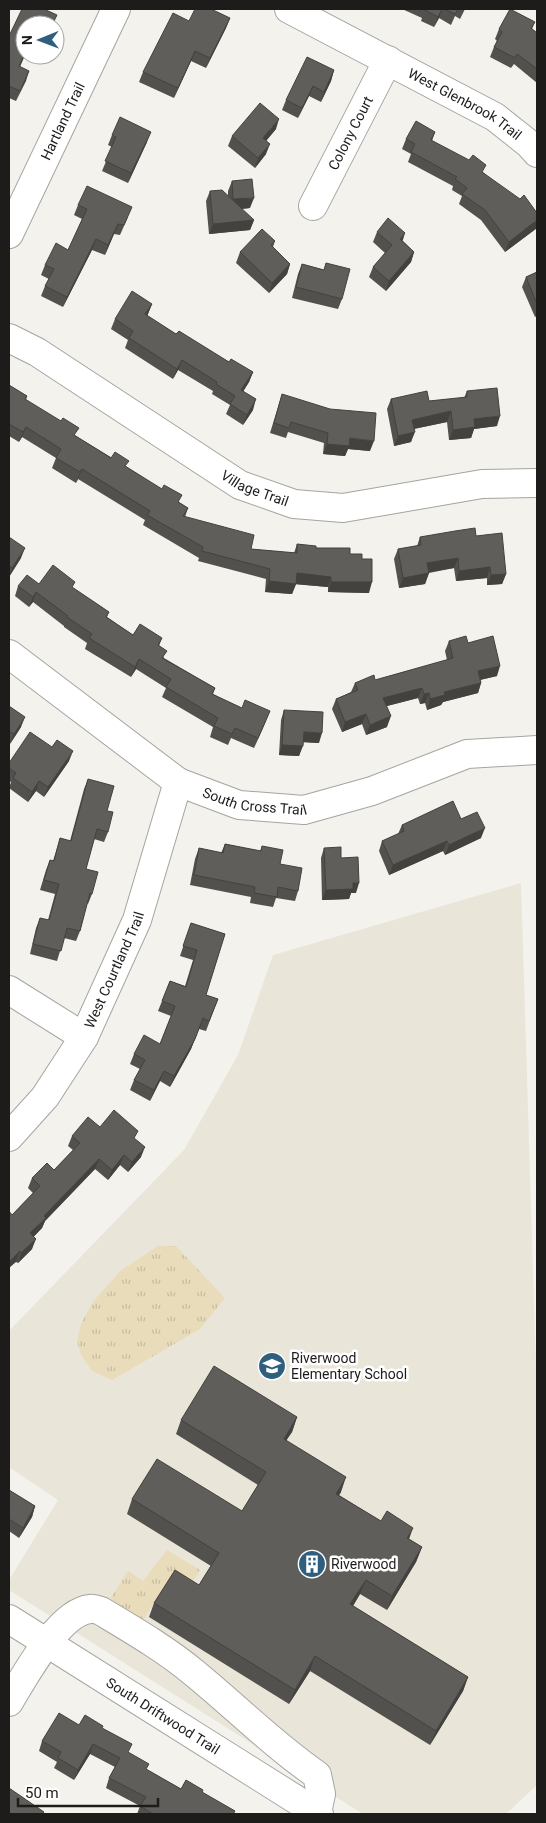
<svg xmlns="http://www.w3.org/2000/svg" width="546" height="1823" viewBox="0 0 546 1823" font-family="Roboto,sans-serif">
<style>
.built{fill:#e9e5d9}
.park{fill:url(#park-tufts)}
.lines{fill:none;stroke-linecap:round;stroke-linejoin:round}
.minor-casing{stroke:#a6a4a0;stroke-width:30}
.minor{stroke:#fff;stroke-width:28}
.wall{fill:#53514d}
.shaded-wall{fill:#43423f}
.building{fill:#605e5a;stroke:#43423f}
.labels{text-anchor:middle;dominant-baseline:central;stroke-width:5;stroke-linejoin:round;paint-order:stroke}
.street-label{font-size:14px;fill:#1d1c1b;stroke:#fff}
.poi-label{font-size:14px;fill:#1d1c1b;stroke:#fff;text-anchor:start}
</style>
<defs>
<pattern id="park-tufts" width="24" height="20" patternUnits="userSpaceOnUse" patternTransform="scale(1.25)"><rect width="24" height="20" fill="#e8dcbb"/><path d="M3 7l-1-3M5 7V3M7 7l1-3M15 17l-1-3M17 17v-4M19 17l1-3" fill="none" stroke="#c7bca0"/></pattern>
</defs>
<rect width="100%" height="100%" fill="#f4f2ed"/>
<path class="built" d="M521 883 537 1401V1785L506 1814H363L9 1590V1580L58 1500 9 1467V1331L184 1150 238 1055 273 955Z"/>
<path class="park" d="M158 1246H176L225 1298 200 1329 112 1380 92 1371 81 1355 77 1341 81 1324 93 1302 120 1271Z
M167 1550 200 1570 189 1588 169 1579 143 1620 110 1599 128 1571 143 1581Z"/>
<g class="lines">
<g class="minor-casing">
<g id="minor">
<path id="s1" d="M289 9 495 117 529 144 537 153"/>
<path id="s2" d="M313 206 388 60"/>
<path id="s3" d="M9 234 116 9"/>
<path id="s4" d="M9 338 37 352 240 485 294 504 343 508 482 484 537 483"/>
<path id="s5" d="M9 654 178 782 239 805 304 810 372 791 467 754 537 750"/>
<path d="M9 990 84 1037"/>
<path id="s6" d="M9 1137 45 1097 84 1037 137 920 178 782"/>
<path id="s7" d="M9 1619 319 1814"/>
<path d="M9 1702C24 1677 59 1612 90 1609 93 1608 98 1610 101 1611 131 1629 167 1650 193 1672 235 1706 272 1744 317 1775L321 1794 317 1813"/>
</g>
</g>
<use href="#minor" class="minor"/>
</g>
<path class="wall" d="M402 9H465L460 19 455 16 451 25 439 18 434 27 421 21 422 18Z
M230 18 226 28 206 68 191 61 174 98 139 82 143 72 189 21Z
M535 22 532 29 537 33V83L514 64 511 68 490 57 494 47 497 41 495 39 499 29Z
M25 25V55L20 67 29 71 16 101 9 98V33L10 34Z
M334 70 331 81 321 102 309 96 298 118 282 110 286 100Z
M276 129 266 141V154L255 168 228 146 232 136Z
M435 132 432 141 484 173 537 228 505 252 481 220 459 204 462 196 452 190 453 186 408 162 411 154 402 149 406 139Z
M112 135 147 142 128 183 102 171 112 147 108 145Z
M232 181 250 208 241 209 254 220 250 230 209 234 206 201 210 191 228 196V191Z
M78 205 128 217 120 235 114 234 105 255 92 250 63 307 41 296 45 286 49 279 41 275 45 265 68 250 82 219 74 215Z
M377 232 403 241 414 252 411 262 386 291 369 277 373 267 385 253 373 242Z
M275 241 273 247 290 264 287 274 269 293 236 263 240 252Z
M326 263 342 299 338 309 292 298 298 274 302 264 324 270Z
M537 272V316L535 317 522 287 526 277Z
M152 304 147 316 176 334 229 362 253 372 249 382 243 391 253 410 243 425 226 414 230 405 212 394 213 391 178 370 173 379 125 348 128 340 111 329 115 319Z
M9 385 27 396 26 400 76 436 127 467 188 508 185 517 251 549 294 553 297 544 350 554 362 559 369 593 328 592V587L296 584 292 594 265 592 266 579 198 561 199 558 143 525 145 520 78 479 76 483 52 468 56 458 22 437 19 442 9 436Z
M467 391 497 426 474 429 471 438 449 440 447 422 414 429 411 442 394 446 387 409 391 399 429 401 464 398Z
M282 394 370 451 348 449 345 456 323 454 324 443 288 432 286 438 270 433Z
M476 536 506 574 502 584 487 585V578L456 581 454 568 429 573 425 584 399 588 394 559 398 549 417 546 420 537Z
M9 537 21 558 9 577Z
M18 586 73 588 109 612 107 617 133 635 162 638 159 646 164 658 215 688 213 694 266 721 254 748 231 738 228 745 210 737 213 727 162 697 166 688 136 669 131 677 85 649 87 643 64 627V626L33 602 29 607 15 596Z
M449 641 468 643 497 676 480 680 481 683 478 693 443 702 441 705 427 710 425 703 420 704 418 698 387 706V727L366 735 362 724 342 732 332 709 336 699 351 692 355 683 375 680 447 660 445 651Z
M9 706 21 727 10 744H9Z
M284 710 319 743 303 742 299 756 279 755 281 720Z
M52 747 69 761 44 797 36 791 28 802 9 788 11 782 9 781V763Z
M88 779 107 811 108 832 104 842 94 839 86 869 92 894 88 904 87 903 80 931 76 941 64 938 57 961 30 954 36 928 40 918 48 920 55 894 40 890 46 870 50 860 53 861 60 838 70 841 84 789Z
M461 819 481 838 445 855 443 851 389 875 379 851 382 841 398 834 402 825Z
M225 844 260 851 262 846 280 864 298 891 295 901 276 898 273 907 250 903 251 897 190 885 195 859 199 848 221 853Z
M324 848 341 858 356 893H351L349 899 322 900 321 858Z
M191 923 225 934 206 995 218 999 206 1031 199 1029 191 1049 170 1087 160 1081 150 1101 130 1090 134 1080 140 1069 130 1064 134 1054 160 1044 171 1016 158 1011 170 981 185 986 193 960 180 956Z
M100 1127 135 1139 141 1157 128 1172 120 1165 108 1180 95 1169 45 1221 42 1228 34 1236 32 1249 18 1263 16 1262 12 1215 33 1193 28 1188 32 1178 54 1170 73 1150 68 1146 72 1136Z
M297 1417 292 1432 286 1440 341 1492 339 1495 422 1547 416 1562 387 1610 360 1594 353 1606 468 1677 463 1691 430 1745 310 1671 289 1704 149 1617 154 1603 199 1585 211 1566 127 1514 132 1499 242 1511 258 1485 176 1434 181 1420Z
M9 1490 35 1506 32 1517 19 1538 9 1531Z
M79 1725 103 1729 147 1770 181 1789 203 1790 202 1793 235 1811 233 1814H137L140 1806 106 1788 109 1778 115 1767 90 1754 74 1780 54 1768 57 1762 39 1751 42 1741Z"/>
<path class="shaded-wall" d="M442 9 439 18 434 27 438 17Z
M230 18 226 28 206 68 210 58Z
M195 51 191 61 174 98 178 88Z
M25 53V55L15 76 19 66Z
M334 70 331 81 321 102 324 92Z
M29 71 26 81 16 101 20 91Z
M313 86 309 96 298 118 302 108Z
M279 119 276 129 260 148 263 138Z
M151 132 147 142 128 183 131 173Z
M270 144 266 154 255 168 258 158Z
M254 198 250 208 230 210 233 199Z
M254 220 250 230 209 234 213 224Z
M537 220V228L505 252 509 242Z
M118 224 114 234 105 255 108 245Z
M405 233 402 243 400 239Z
M96 239 92 250 63 307 67 297Z
M414 252 411 262 386 291 389 281Z
M290 264 287 274 269 293 272 283Z
M152 304 148 314 142 325 145 314Z
M182 360 178 370 173 379 177 369Z
M253 372 249 382 238 400 241 390Z
M256 399 253 410 243 425 247 415Z
M451 411 447 422 408 430 412 420Z
M500 416 497 426 474 429 471 438 449 440 453 430 474 419Z
M26 427 22 437 19 442 23 432Z
M415 432 411 442 394 446 398 436Z
M350 438 374 441 370 451 348 449 345 456 323 454 327 444Z
M82 469 78 479 76 483 80 472Z
M25 548 21 558 9 577 12 568Z
M458 558 454 568 423 573 427 563Z
M490 567 487 578 456 581 459 571Z
M297 573 331 577 328 587 293 584Z
M429 573 425 584 399 588 403 578Z
M506 574 502 584 487 585 491 575Z
M269 581 296 584 292 594 265 592Z
M331 582H372L369 593 328 592Z
M36 592 33 602 29 607 33 597Z
M139 659 136 669 131 677 135 667Z
M500 666 497 676 475 681 478 671Z
M481 683 478 693 443 702 441 705 427 710 430 699 444 692Z
M422 688 418 698 379 708 383 698Z
M429 693 425 703 420 704 424 694Z
M270 711 266 721 254 748 258 738Z
M366 714 362 724 342 732 345 722Z
M391 716 387 727 366 735 370 725Z
M25 717 21 727 10 744 14 734Z
M304 732 322 733 319 743 300 742Z
M282 745 303 746 299 756 279 755Z
M73 751 69 761 44 797 48 787Z
M39 781 36 791 28 802 32 792Z
M485 828 481 838 445 855 449 845Z
M447 841 443 851 389 875 393 865Z
M353 883H359L356 893H351L349 899 322 900 326 890Z
M203 1018 191 1049 170 1087 174 1076Z
M164 1071 160 1081 150 1101 154 1090Z
M145 1147 141 1157 128 1172 132 1162Z
M124 1155 120 1165 108 1180 112 1170Z
M99 1159 95 1169 45 1221 42 1228 27 1244 30 1233 44 1216Z
M36 1239 32 1249 18 1263 21 1253Z
M20 1251 16 1262 9 1268V1262Z
M297 1417 292 1432 278 1453 284 1439Z
M346 1477 341 1492 331 1508 336 1494Z
M35 1506 32 1517 19 1538 23 1528Z
M413 1528 408 1542 407 1538Z
M422 1547 416 1562 387 1610 392 1596Z
M366 1580 360 1594 345 1619 350 1604Z
M315 1656 310 1671 289 1704 295 1690Z
M468 1677 463 1691 430 1745 436 1731Z
M93 1744 90 1754 74 1780 78 1770Z"/>
<path class="building" d="M22 9H46V10L57 15 52 25H25V53L19 66 29 71 20 91 9 86V33L10 34Z
M195 9H211L230 18 210 58 195 51 178 88 143 72 173 13 189 21Z
M425 9H442L438 17 425 10Z
M444 9H458L455 14Z
M510 9 535 22 531 28 537 33V69L517 54 515 58 494 47 502 32 499 29Z
M307 57 334 70 324 92 313 86 302 108 286 100Z
M260 103 279 119 263 138 270 144 258 158 232 136Z
M120 117 151 132 131 173 105 161 116 137 112 135Z
M416 121 435 132 431 140 469 160 473 155 486 165 482 172 520 199 524 195 537 213V220L509 242 485 210 462 194 467 188 455 179 457 177 411 152 415 144 406 139Z
M252 179 254 198 233 199 232 181Z
M87 186 132 207 124 225 118 224 108 245 96 239 67 297 45 286 54 269 45 265 56 243 68 250 87 209 78 205Z
M222 190 254 220 213 224 210 191Z
M388 218 405 233 400 239 414 252 389 281 373 267 392 245 377 232Z
M262 229 275 241 271 245 290 264 272 283 240 252Z
M326 263 350 269 342 299 296 287 302 264 324 270Z
M537 272V304L526 277Z
M132 291 152 304 145 314 176 334 179 331 229 362 231 359 253 372 241 390 256 399 247 415 230 404 235 396 216 384 217 382 182 360 177 369 129 338 133 331 115 319Z
M9 385 27 396 25 399 61 421 63 418 79 428 74 435 111 458 115 452 129 461 125 466 162 489 164 485 182 495 178 502 188 508 183 516 254 535 251 549 297 553V544L316 546V548H350V554H362V559H372V582H331V577L297 573 296 584 269 581 270 569 202 551 203 547 147 515 150 511 82 469 80 472 56 458 61 449 26 427 23 432 9 424Z
M497 388 500 416 474 419 475 427 453 430 451 411 412 420 415 432 398 436 391 399 427 391 429 401 467 397V391Z
M282 394 330 409 376 413 374 441 350 438 349 446 327 444 328 433 291 422 289 428 274 423Z
M475 528 476 536 502 533 506 574 491 575 490 567 459 571 458 558 427 563 429 573 403 578 398 549 421 545 420 537 455 531Z
M9 537 25 548 12 568 9 566Z
M53 565 75 582 72 587 109 612 106 617 133 635 140 624 162 638 158 645 167 651 162 658 215 688 212 694 242 708 245 700 270 711 258 738 235 728 232 734 214 726 218 718 166 687 171 679 139 659 135 667 89 638 92 634 67 617 68 616 36 592 33 597 18 586 27 575 39 584Z
M466 636 468 643 493 636 500 666 478 671 481 683 444 692 445 695 430 699 429 693 424 694 422 688 383 698 391 716 370 725 366 714 345 722 336 699 358 690 355 683 374 675 375 680 453 658 449 641Z
M9 706 25 717 14 734 9 731Z
M284 710 323 712 322 733 304 732 303 746 282 745Z
M30 732 52 747 57 740 73 751 48 787 39 781 32 792 13 778 16 773 9 768V763Z
M88 779 114 786 107 811 113 812 108 832 97 829 86 869 98 872 92 894 90 893 80 931 67 928 61 951 33 944 40 918 49 920 59 884 44 880 50 860 54 861 60 838 71 841Z
M453 801 461 819 477 812 485 828 449 845 447 841 393 865 382 841 404 831 402 825Z
M225 844 261 851 262 846 283 850 280 864 302 868 298 891 278 887 277 897 254 893 255 887 194 875 199 848 223 853Z
M341 847V858L358 857 359 883H353V889L326 890 324 848Z
M191 923 225 934 206 995 218 999 209 1021 203 1018 195 1039 174 1076 164 1071 154 1090 134 1080 145 1060 134 1054 144 1035 160 1044 175 1006 162 1001 170 981 186 987 197 950 183 946Z
M114 1110 138 1131 134 1138 145 1147 132 1162 124 1155 112 1170 99 1159 44 1216 46 1218 30 1233 36 1239 21 1253 20 1251 9 1262V1211L12 1215 40 1186 32 1178 47 1163 54 1170 80 1143 72 1136 88 1117 100 1127Z
M214 1366 297 1417 284 1439 346 1477 336 1494 381 1521 387 1511 413 1528 407 1538 422 1547 392 1596 366 1580 350 1604 468 1677 436 1731 315 1656 295 1690 154 1603 175 1570 199 1585 219 1553 132 1499 157 1459 242 1511 266 1472 181 1420Z
M9 1490 35 1506 23 1528 9 1519Z
M59 1713 79 1725 85 1715 103 1726 102 1728 132 1744 128 1752 149 1764 146 1769 181 1789 186 1780 203 1790 202 1792 235 1811 233 1814H153L140 1806 146 1797 109 1778 120 1758 93 1744 78 1770 58 1758 61 1752 42 1741Z
M9 1788 44 1812 42 1814H9Z"/>
<defs>
<g id="school-disc" transform="scale(1.4375)"><circle r="9.5" fill="#305f7e" stroke="#fff"/><path d="M0-5L7-2L0 1L-7-2ZM-4 1L0 2.5L4 1V4Q0 6-4 4Z" fill="#fff"/></g>
<g id="building-disc" transform="scale(1.4375)"><circle r="9.5" fill="#305f7e" stroke="#fff"/><path d="M-4-6H4V6H1V3H-1V6H-4ZM-2.5-4.3h1.7v1.8h-1.7ZM.8-4.3h1.7v1.8H.8ZM-2.5-1h1.7V.8h-1.7ZM.8-1h1.7V.8H.8Z" fill="#fff"/></g>
</defs>
<g fill-rule="evenodd">
<use href="#school-disc" x="272" y="1366"/>
<use href="#building-disc" x="312" y="1564"/>
</g>
<g class="labels">
<g class="street-label">
<text stroke="none"><textPath href="#s1" startOffset="200">West Glenbrook Trail</textPath></text>
<text stroke="none"><textPath href="#s3" startOffset="125">Hartland Trail</textPath></text>
<text stroke="none"><textPath href="#s2" startOffset="82">Colony Court</textPath></text>
<text stroke="none"><textPath href="#s4" startOffset="289">Village Trail</textPath></text>
<text stroke="none"><textPath href="#s5" startOffset="292">South Cross Trail</textPath></text>
<text stroke="none"><textPath href="#s6" startOffset="199">West Courtland Trail</textPath></text>
<text stroke="none"><textPath href="#s7" startOffset="182">South Driftwood Trail</textPath></text>
</g>
<g class="poi-label">
<text x="291" y="1358">Riverwood<tspan x="291" dy="16">Elementary School</tspan></text>
<text x="331" y="1564">Riverwood</text>
</g>
</g>
<rect width="546" height="1823" fill="none" stroke="#1d1c1b" stroke-width="20"/>
<g transform="translate(40 40) rotate(269)"><circle r="24" fill="#ffffff" stroke="#a5a4a4"/>
<path d="M0-4L9 19L0 12L-9 19Z" fill="#305f7e"/>
<text y="-8" font-size="14" font-weight="bold" text-anchor="middle" fill="#1d1c1b">N</text>
</g>
<path d="M18 1798v8h140v-8" fill="none" stroke="#1d1c1b" stroke-width="2.5"/>
<text x="25" y="1798" font-size="15" fill="#1d1c1b" stroke="#ffffff" stroke-width="4" paint-order="stroke">50 m</text>
</svg>
